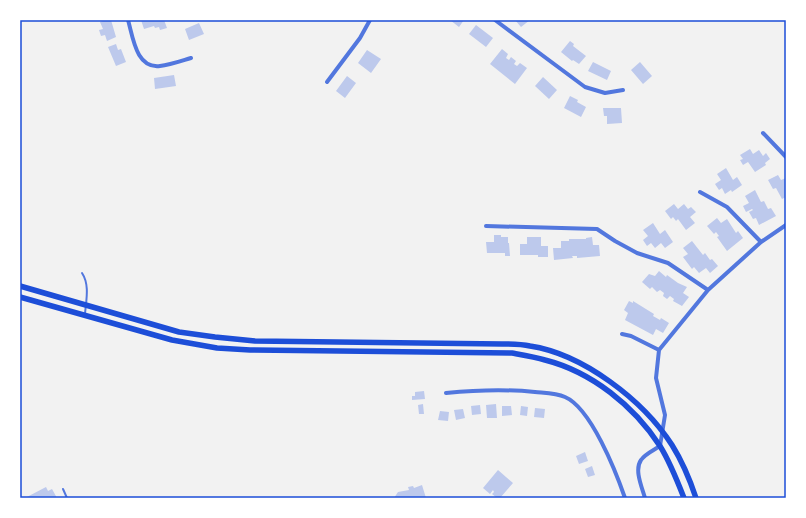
<svg xmlns="http://www.w3.org/2000/svg" width="806" height="518" viewBox="0 0 806 518" font-family="Spectral,serif">
<style>
.building{fill:#bdc9ec}
.lines{fill:none;stroke-linecap:round;stroke-linejoin:round}
.service{stroke:#5277de;stroke-width:2}
.minor{stroke:#5277de;stroke-width:4}
.secondary{stroke:#1d4ed8;stroke-width:5.5}
.neatline{fill:none;stroke:#1d4ed8;stroke-width:1.5}
</style>
<rect width="100%" height="100%" fill="#f2f2f2"/>
<path class="building" d="M106 20H111L116 37 107 41 105 35 101 36 99 30 103 29 100 22Z
M141 20H164L167 28 160 30 159 27 155 28 154 26 144 29Z
M450 20H464L459 27Z
M515 20H530L521 27Z
M199 23 204 34 189 40 185 29Z
M476 25 493 38 486 47 469 34Z
M570 41 574 44 573 46 586 56 579 64 573 60 572 61 561 52Z
M116 44 118 50 121 49 126 62 116 66 108 47Z
M502 49 508 54 506 58 509 60 511 57 516 61 514 64 517 66 520 63 527 68 515 84 490 64Z
M367 50 381 59 371 73 358 63Z
M593 62 611 71 607 80 588 71Z
M640 62 652 76 643 84 631 70Z
M174 75 176 86 155 89 154 78Z
M347 76 356 83 345 98 336 91Z
M543 77 557 90 549 99 535 86Z
M570 96 578 100 577 102 586 107 581 117 564 108Z
M603 108H621L622 123 607 124V116H604Z
M750 149 753 154 759 150 763 156 766 153 770 159 765 163 766 165 755 172 748 162 743 165 740 160 743 159 740 155Z
M726 168 733 180 737 177 742 185 732 192 731 190 725 194 722 188 719 190 715 184 721 180 717 174Z
M778 175 781 180 786 178V197L782 199 776 188 773 189 768 180Z
M755 190 761 202 764 201 768 209 771 208 776 216 759 225 756 218 753 219 749 212 753 210 752 209 746 212 743 206 749 203 745 196Z
M674 204 678 209 684 204 688 209 691 207 696 212 690 217 695 223 686 230 678 219 676 221 673 217 671 219 665 211Z
M717 218 721 223 727 219 736 233 738 231 743 238 727 251 717 237 719 236 716 232 714 234 707 226Z
M653 223 660 234 665 230 673 242 665 248 661 243 655 248 651 243 647 246 643 240 648 236 643 230Z
M494 235H501V237H508V243H509L510 256H505V253H487L486 242H494Z
M527 237H541V246H548V257H538V255H520V244H527Z
M592 237 593 245H599L600 256 577 258V256H572L573 258 554 260 553 248H561V241H569V239H586V238Z
M692 241 703 255 705 253 710 260 712 259 718 266 710 273 706 268 699 273 694 267 692 269 683 257 688 254 683 248Z
M659 271 666 277 667 275 678 283 687 287 683 293 689 297 682 306 673 301 674 299 670 296 667 299 663 296 664 293 660 290 657 292 652 287 650 289 642 282 649 274 655 276Z
M629 301 633 303V301L654 314 653 316 660 320 661 318 669 323 663 333 656 329 653 335 625 320 628 313 624 310Z
M424 391 425 399 412 400V396H415V392Z
M423 404 424 414H419L418 405Z
M496 404 497 418H487L486 405Z
M480 405 481 414 472 415 471 406Z
M502 406H511L512 415 502 416Z
M521 406 528 407 527 416 520 415Z
M535 408 545 409 544 418 534 417Z
M463 409 465 418 456 420 454 410Z
M440 411 449 412 448 421 438 420Z
M585 452 588 461 579 464 576 456Z
M592 466 595 475 588 477 585 469Z
M498 470 513 483 500 498H497L492 494 494 492 493 490 490 494 483 488Z
M422 485 426 498H394L398 492 409 490 408 487 413 486 414 488Z
M46 487 48 491 52 489 57 498H25Z"/>
<g class="lines">
<path class="service" d="M82 273C90 285 86 301 85 314
M63 489 67 498"/>
<path class="minor" d="M128 20C133 37 136 69 160 66 170 65 181 61 191 58
M495 20 585 87 605 93 623 90
M327 82 360 38 370 20
M763 133 786 157
M700 192 727 207 761 242
M486 226 597 229 615 241 637 253 668 263 708 290
M622 334 631 336 659 350
M446 393C476 390 506 389 535 392 545 393 556 393 565 397 591 408 616 472 625 498
M645 498C642 487 634 470 641 460 645 454 654 450 660 446L665 415 656 378 659 350 708 290 761 242 786 225"/>
<path class="secondary" d="M20 286 179 332 215 337 255 341 502 344C511 344 521 344 530 346 583 354 643 400 672 445 682 461 690 480 696 498
M20 297 172 340 217 348 250 350 512 353C523 355 535 357 545 360 592 372 634 406 660 446 670 462 677 480 684 498"/>
</g>
<rect width="806" height="518" fill="none" stroke="#ffffff" stroke-width="42"/>
<rect x="21" y="21" width="764" height="476" class="neatline"/>
</svg>
